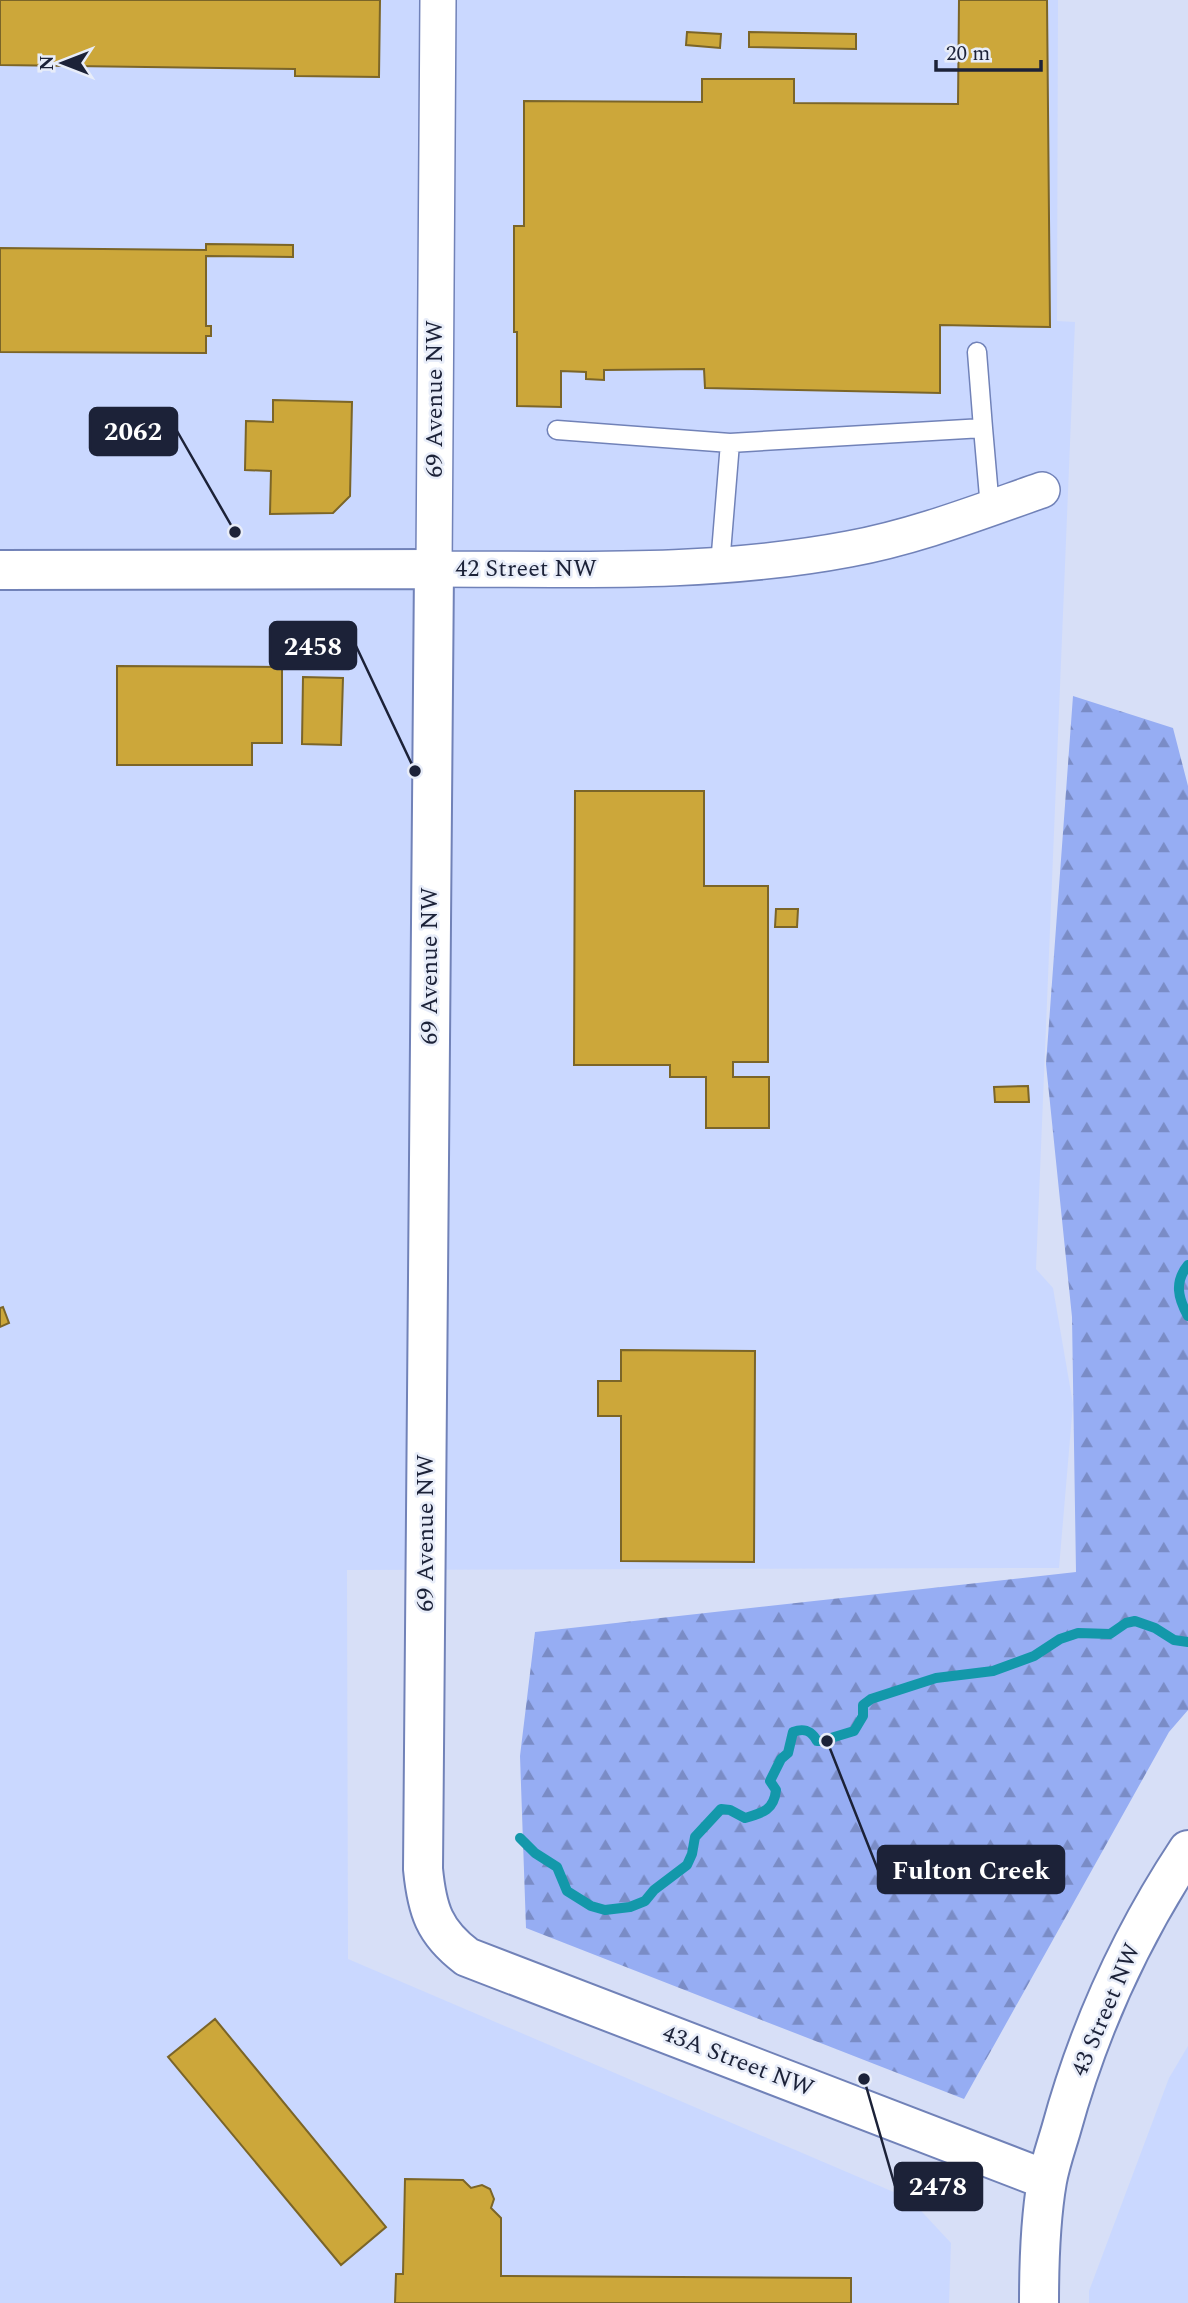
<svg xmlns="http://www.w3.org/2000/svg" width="1188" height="2303" viewBox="0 0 1188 2303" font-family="Spectral,serif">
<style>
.built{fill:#cad8ff}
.forest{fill:url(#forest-firs)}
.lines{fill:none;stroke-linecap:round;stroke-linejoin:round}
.stream{stroke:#1398aa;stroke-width:10}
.building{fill:#cca73a;stroke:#7b6528;stroke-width:2}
.service-casing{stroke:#7182b8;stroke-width:21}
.minor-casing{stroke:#7182b8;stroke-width:38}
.tertiary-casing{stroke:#7182b8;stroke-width:42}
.service{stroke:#fff;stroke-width:18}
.minor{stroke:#fff;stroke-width:35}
.tertiary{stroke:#fff;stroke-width:38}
.labels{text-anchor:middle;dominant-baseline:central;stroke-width:5;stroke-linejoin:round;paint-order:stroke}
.street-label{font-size:24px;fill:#1c2238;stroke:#e8edf9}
.leader{fill:none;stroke:#1c2238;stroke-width:2.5}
.callout-dot{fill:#1c2238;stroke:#e8edf9;stroke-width:2.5}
.callout{fill:#1c2238;stroke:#1c2238;stroke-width:2.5}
.callout-label{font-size:26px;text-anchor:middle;font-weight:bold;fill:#fff}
</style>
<defs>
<pattern id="forest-firs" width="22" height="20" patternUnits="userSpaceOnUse" patternTransform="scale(1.75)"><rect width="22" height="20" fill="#96adf3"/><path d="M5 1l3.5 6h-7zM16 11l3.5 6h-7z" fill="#7a8cc6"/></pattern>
</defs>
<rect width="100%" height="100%" fill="#d7dff7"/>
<path class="built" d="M0 0H1058L1057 321 1075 322 1036 1269 1053 1288 1073 1404 1059 1568 347 1570 348 1959 910 2199 951 2243 949 2303H0Z
M1188 2046V2303H1089V2291L1169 2078Z"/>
<path class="forest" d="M1073 696 1173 728 1188 786V1710L1169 1732 964 2099 526 1928 520 1756 535 1632 1076 1572 1072 1317 1046 1064Z"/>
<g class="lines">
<path class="stream" d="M1188 1265C1174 1282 1178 1298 1188 1316
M520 1838 535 1853 557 1867 567 1891 591 1906 605 1910 630 1907 645 1901 654 1890 687 1865 692 1854 695 1837 721 1809 730 1810 745 1818C763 1813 774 1810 776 1790L770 1781 781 1759 788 1753 793 1732C804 1728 811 1730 817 1741H821L854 1731 863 1716V1705L871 1699 936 1678 993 1671 1034 1656 1060 1639 1078 1633 1110 1634 1126 1623 1135 1621 1155 1628 1174 1640 1188 1642"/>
</g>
<path class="building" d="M0 0H380L379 77 295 76V69L0 65Z
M959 0H1047L1050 327 940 325V393L705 388 704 369 604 370V380L586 379V372L561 371V407L517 406V332H514V226H524V101L702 102V79H794V103L958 104Z
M687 32 721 34 720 48 686 45Z
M749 32 856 34V49L749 47Z
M206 244 293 245V257L206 256V326H211V336H206V353L0 352V248L206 250Z
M273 400 352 402 350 496 333 513 270 514 271 471 245 470 246 421 273 422Z
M117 666 282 667V743H252V765H117Z
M303 677 343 678 341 745 302 744Z
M575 791H704V886H768V1062H733V1077H769V1128H706V1077H670V1065H574Z
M776 909H798L797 927H775Z
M1028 1086 1029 1102H995L994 1087Z
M3 1307 9 1323 0 1327V1308Z
M621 1350 755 1351 754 1562 621 1561V1416H598V1381H621Z
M215 2019 386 2227 341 2265 168 2057Z
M405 2179 463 2180 471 2188 482 2185 490 2189 494 2199 491 2208 501 2218V2276L851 2278V2303H395L396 2274H403Z"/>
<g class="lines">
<g class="service-casing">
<path id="service" d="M977 352 983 428
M557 430 730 443 720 565
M730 443 983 428 990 508"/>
</g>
<g class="minor-casing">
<path id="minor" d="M438 0 434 569C572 569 712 575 849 549 915 537 979 512 1042 490"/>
</g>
<g class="tertiary-casing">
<path id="tertiary" d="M0 570 434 569 423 1869C427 1910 434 1932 467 1957L1047 2180
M1039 2303C1039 2263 1040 2221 1047 2181 1050 2164 1056 2147 1061 2130 1088 2031 1131 1936 1188 1850"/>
</g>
<use href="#service" class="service"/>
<use href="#minor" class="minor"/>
<use href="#tertiary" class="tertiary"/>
</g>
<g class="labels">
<g class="street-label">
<text transform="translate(435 399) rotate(-90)">69 Avenue NW</text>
<text x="526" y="569">42 Street NW</text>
<text transform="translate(430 966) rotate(-90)">69 Avenue NW</text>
<text transform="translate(426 1533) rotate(-90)">69 Avenue NW</text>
<text transform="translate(1106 2010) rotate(-67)">43 Street NW</text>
<text transform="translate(738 2061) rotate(21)">43A Street NW</text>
</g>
</g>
<path class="leader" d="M235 532L177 431M415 771L356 646M827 1741L878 1870M864 2079L895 2186"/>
<g class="callout-dot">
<circle cx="235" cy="532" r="7"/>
<circle cx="415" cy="771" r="7"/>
<circle cx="827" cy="1741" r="7"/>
<circle cx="864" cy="2079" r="7"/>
</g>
<g class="callout">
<rect x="90" y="408" width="87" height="47" rx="7"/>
<rect x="270" y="622" width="86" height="47" rx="7"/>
<rect x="878" y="1846" width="186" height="47" rx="7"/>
<rect x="895" y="2163" width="87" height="47" rx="7"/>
</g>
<g class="callout-label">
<text x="133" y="440">2062</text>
<text x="313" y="655">2458</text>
<text x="971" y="1879">Fulton Creek</text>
<text x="938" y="2195">2478</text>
</g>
<g transform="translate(63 63) rotate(270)" stroke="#e8edf9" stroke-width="5" paint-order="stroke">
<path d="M0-5L12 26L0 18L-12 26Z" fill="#1c2238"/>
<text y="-10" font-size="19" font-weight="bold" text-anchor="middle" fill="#1c2238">N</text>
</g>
<path d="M936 60v10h105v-10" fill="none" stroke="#1c2238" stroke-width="3.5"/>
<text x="946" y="60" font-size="21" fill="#1c2238" stroke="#e8edf9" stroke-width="5" paint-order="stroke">20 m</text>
</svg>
